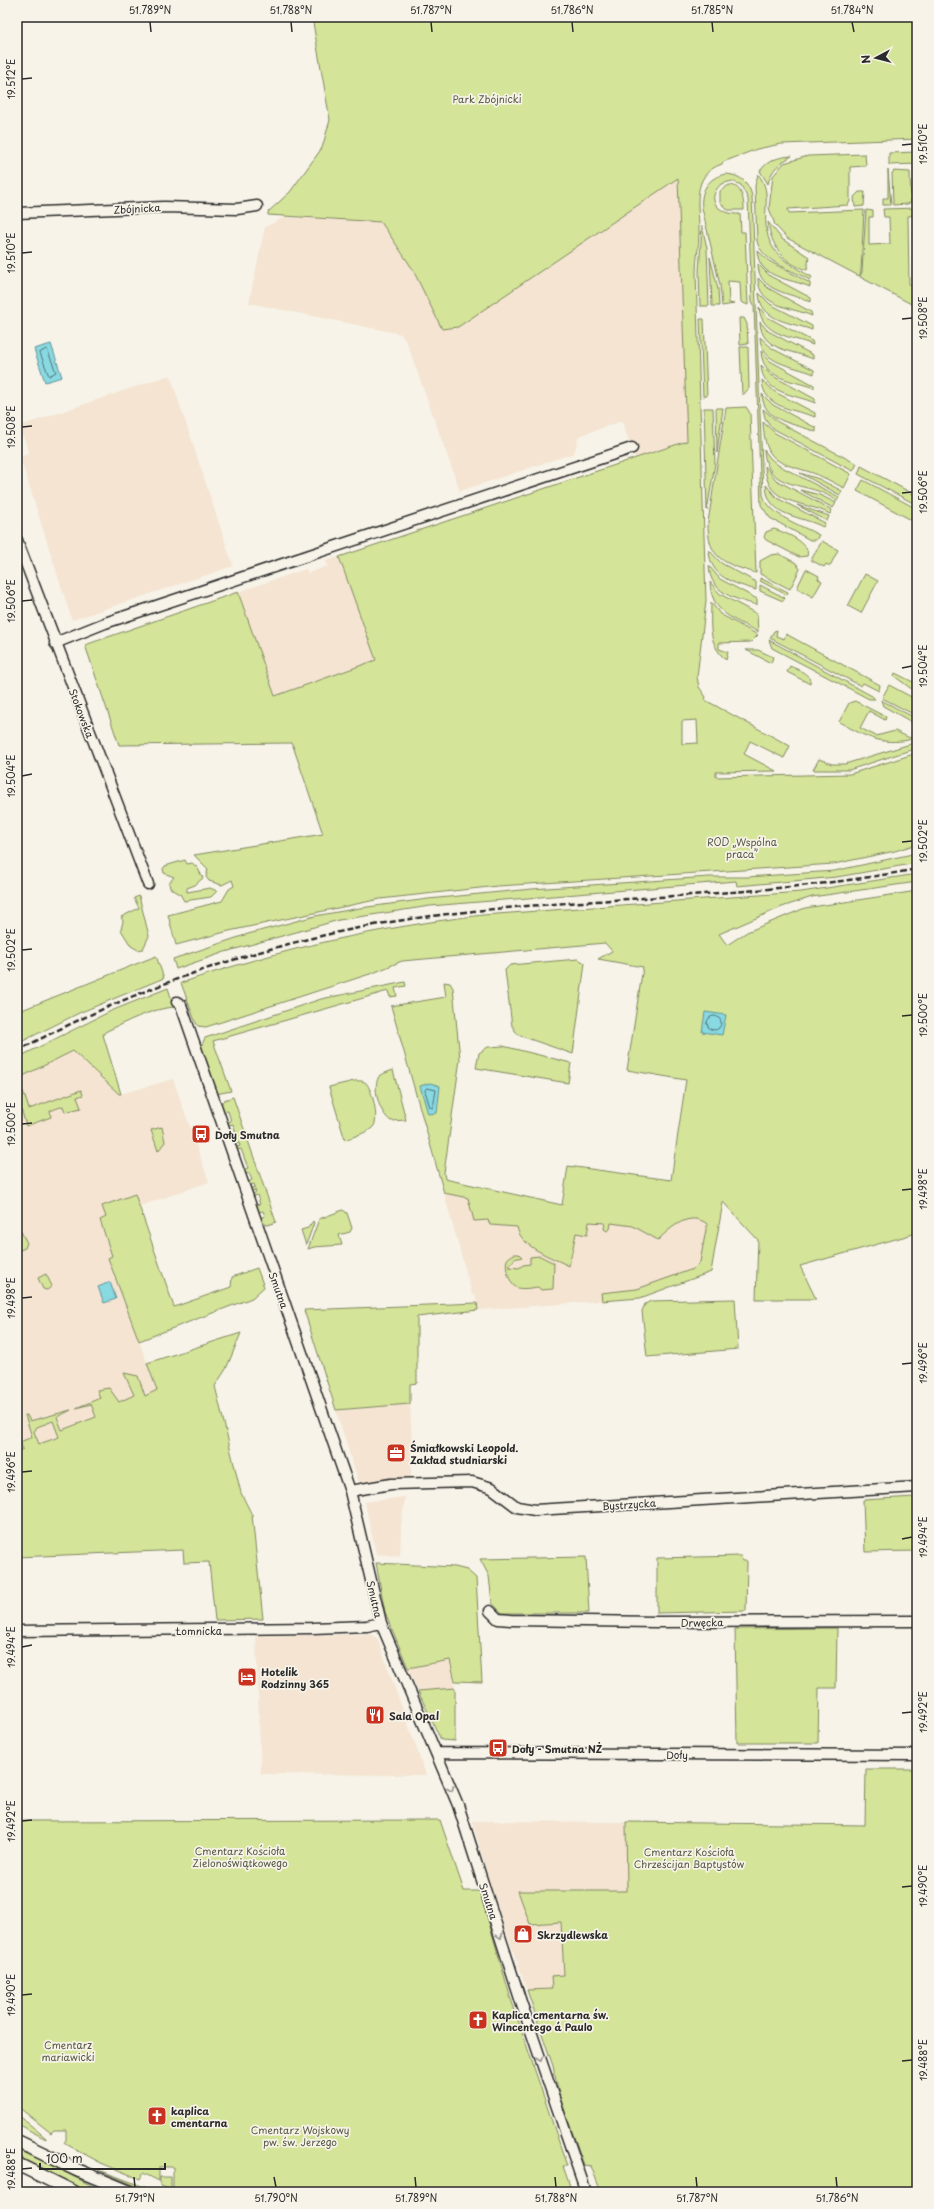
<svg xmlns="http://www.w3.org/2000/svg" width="934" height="2209" viewBox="0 0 934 2209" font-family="'Playpen Sans',sans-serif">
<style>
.built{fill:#f4e4d1}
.green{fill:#d4e498;stroke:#808862;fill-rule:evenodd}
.water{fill:#88d9e2;stroke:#639399}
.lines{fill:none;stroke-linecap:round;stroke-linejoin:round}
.shore{stroke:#507174;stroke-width:1}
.minor-casing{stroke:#2b2b2b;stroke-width:13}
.major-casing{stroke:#2b2b2b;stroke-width:15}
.minor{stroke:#f7f3e8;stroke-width:10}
.major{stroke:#f7f3e8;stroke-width:12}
.rail{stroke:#2b2b2b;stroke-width:2.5;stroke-dasharray:6 3;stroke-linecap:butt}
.oneway{stroke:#918f8a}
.ticks{fill:none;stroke:#2b2b2b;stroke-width:1.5}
.labels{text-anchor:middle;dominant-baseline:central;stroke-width:3.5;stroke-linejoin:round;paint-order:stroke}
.park-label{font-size:10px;fill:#555946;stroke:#f7f3e8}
.street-label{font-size:10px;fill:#2b2b2b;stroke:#f7f3e8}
.poi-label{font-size:10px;font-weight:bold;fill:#2b2b2b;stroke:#f7f3e8;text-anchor:start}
.neatline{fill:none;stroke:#2b2b2b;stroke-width:1.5}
.ticks-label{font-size:10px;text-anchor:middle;fill:#2b2b2b}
</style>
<rect width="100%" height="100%" fill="#f7f3e8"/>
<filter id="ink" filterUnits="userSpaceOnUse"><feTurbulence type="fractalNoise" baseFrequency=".025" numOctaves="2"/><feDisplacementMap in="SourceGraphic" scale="8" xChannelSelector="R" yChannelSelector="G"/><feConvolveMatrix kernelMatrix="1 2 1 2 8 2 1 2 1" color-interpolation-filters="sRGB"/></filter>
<g filter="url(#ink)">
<path class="built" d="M678 178 687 441 635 458 622 421 579 436 574 453 460 491 407 343 401 334 249 303 265 227 285 217 381 222 412 268 442 329 458 327Z
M170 375 233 566 72 620 20 457 29 453 23 436 17 438V427Z
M339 557 376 660 275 696 238 592 306 569 308 573 328 566 326 561Z
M103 1035 121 1094 173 1079 209 1182 100 1220 112 1257 108 1258 161 1400 17 1458V1077Z
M444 1193 562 1219 723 1202 711 1272 640 1298 478 1310 476 1296 472 1294Z
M410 1404 412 1447 411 1478 359 1483 336 1410Z
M405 1497 401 1525 400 1556 376 1554 365 1502Z
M370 1634 377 1638 426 1775 261 1774 256 1636Z
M450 1660 455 1688 418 1691 408 1668Z
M472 1821 626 1822 627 1891 561 1922 564 1975 552 1989 527 1990 492 1890Z"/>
<path class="green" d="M312 17H917V139L781 144 757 149 723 162 722 164C689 175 700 208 699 234 699 247 696 259 696 272L706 601 697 677 699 687 706 697 705 700 790 746 784 758 750 741 744 754 776 771 716 772V777L850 774 917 753V844L895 851 834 864 498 886 380 899 229 931 176 945 168 915 222 901 229 889 234 886 232 880 222 885 209 881 206 877 208 869 194 855 323 834 292 743 119 745 85 645 238 592 275 696 376 660 339 557 687 441 678 178 458 327 442 329 412 268 381 222 268 215V212L290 192 322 148 330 120ZM697 720 698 743 682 744V721Z
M917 152V164L889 165V153Z
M865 154 866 166 850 167V201L848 205 788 209 789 213 864 210 861 271 859 276 787 238 775 225 769 208 773 176 784 163 808 156Z
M792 156C780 163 771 169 768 184L760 171C768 160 778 157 792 156Z
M888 170 891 205H883V198H888Z
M894 171 910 172 911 202 908 204 893 205 892 173Z
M726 174C740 175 749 182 752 196L763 495C770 516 801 525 819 535L816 540H810L770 518 761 505 754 305 752 301 748 199 741 185 732 181 721 184C703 202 722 215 740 214L741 232H745L748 305 741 302 740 282 728 281 729 303 734 304 722 306 720 285 702 208C700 191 708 177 726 174Z
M758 174C766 184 767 194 766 206 763 248 777 258 812 277L810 280C794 271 761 261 757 241L755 186Z
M729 185C742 185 744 200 744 210H728L720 203V191Z
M859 192H865L864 206 855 207 854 197Z
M917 208V215L908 216 909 284 917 289V307L860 277 862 272 866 210 873 211V217H869V245L890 244 889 217H884L883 209Z
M768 222 782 239 809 257 807 270C784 264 771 246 768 222Z
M702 226 707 248 709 306H700L699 271Z
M757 250 769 261 810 283V287C790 278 758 279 757 250Z
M710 257 718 289 719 306H712Z
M758 264 770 276 811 298V302C791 293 758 292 758 264Z
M758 278 768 288 811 312 812 316C792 307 758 307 758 278Z
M759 293 770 304 812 326V330C792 322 760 322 759 293Z
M759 307 767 317 812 341 813 345C792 336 761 336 759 307Z
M739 318H744L747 324 748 344 740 345Z
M700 319H704L707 396H703Z
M760 322 768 331 813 355V359C793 350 761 351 760 322Z
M760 337 773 349 814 370V374C793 365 761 365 760 337Z
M740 347H748L749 388 744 394H742Z
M761 351 770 361 814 385V388C794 380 762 380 761 351Z
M761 365 771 375 815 399V403C795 394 762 394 761 365Z
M762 380 775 392 815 413V417C795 409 763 409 762 380Z
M762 394 773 405 816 428V432C796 423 763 423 762 394Z
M746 407 750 413 756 573C725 564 707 559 708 522L726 408Z
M704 408H713L715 464 707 510Z
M716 408H723L717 453Z
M763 409 778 422 857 464 853 471 772 428 765 418Z
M763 422 775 433 851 474 844 488C834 483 824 477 813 473 779 462 765 464 763 422Z
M764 450 770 458 778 465 839 497 837 501C831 497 824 493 818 491 793 483 766 484 764 450Z
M765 466 776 480 832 510 830 514C803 500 766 506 765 466Z
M861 466 917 496V505L858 474Z
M800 473 819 479 842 491 840 495Z
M863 480 917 509V523L857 491Z
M766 485 777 498 825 523 823 527C801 515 767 518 766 485Z
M800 490 820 495 836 503 833 508Z
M797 505 829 516 827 521Z
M774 529C784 532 812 543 807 556L799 557 766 540 764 537 766 532Z
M822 541 838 550 830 566 826 564 824 567 811 560Z
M709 550 721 563 756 582V590C734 583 710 578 709 550Z
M779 554 796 563 800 569 790 589 760 574V561L771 555Z
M709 566 720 579 757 599V605C735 599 710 593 709 566Z
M806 569 819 576 818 579 822 581 813 597 797 588Z
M865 574 878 581 861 613 848 606Z
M760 578 788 592 787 595 760 581Z
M710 582 720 594 757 614 758 632C734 619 711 613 710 582Z
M760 585 785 598 783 601 760 591Z
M711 602 720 614 758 635 751 642 719 643V649L728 652 726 660C707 643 711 624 711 602Z
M777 630 776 636 784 639 786 634 880 685 879 691 863 683 861 686 770 638 774 631Z
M769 640 872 696 875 699H869L772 648Z
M746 650H758L773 657 771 663Z
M790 666C798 670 812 674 810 684L787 672Z
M895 673 917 684V693L894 676Z
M889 685 917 700V716L882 698Z
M881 700 915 718 917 725 883 706Z
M855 701 886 717 885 720 869 711 860 728 876 736 895 731 910 738 917 734V738C883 747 868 738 839 722L849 703Z
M917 742V748L849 770H813L819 759 832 764H845Z
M917 853V863L837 877 737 886 736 881 430 906 339 920 225 952 176 969 173 959 248 934 315 916 360 908 428 899 532 889 709 877H747L834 871Z
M185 860 187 864 192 863 197 867 203 878 195 885 187 888V892L210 888 217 891 211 897 184 901 180 894 170 888 169 883 174 877 164 873 163 869 165 866Z
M917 874V882L812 897 782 907 719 934 727 945 747 932 805 908 917 891V1233L800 1266 816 1299H756L758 1240 723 1202 711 1272 640 1298 602 1301 601 1293 637 1289 693 1269 700 1262 707 1224C690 1210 670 1228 658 1240L633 1226 611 1223 610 1229 607 1231 604 1229 605 1223 589 1222 587 1235 576 1233 569 1266C552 1257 521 1248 517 1227L490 1225 488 1220 474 1221 468 1198 444 1193 391 1006 446 997 444 982 450 983 453 988 460 1059 444 1173 445 1179 562 1205 568 1166 671 1180 686 1080 627 1070 643 967 598 959 612 951 605 943 402 961 373 973 206 1027 198 1026 195 1021 181 983C280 949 380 927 483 915L801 892Z
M139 896 149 936 143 949 138 950 131 946 121 930 123 921 121 917 139 908 134 898Z
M156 956 164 978 79 1013 17 1044V1012Z
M578 959 585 963 573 1054 518 1035 512 1026 505 970 510 965Z
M405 982 406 986 395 988 397 996 390 997 388 991 213 1041 231 1091 216 1094 200 1049 205 1038 321 999Z
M168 988 174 1007C150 1009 126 1022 105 1032L103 1035 121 1094H119L73 1051 17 1079V1058L111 1011Z
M503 1046 571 1063 568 1083 476 1068 479 1053 488 1047Z
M393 1070 406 1120 391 1121C379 1113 371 1086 380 1075Z
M354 1081C358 1081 362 1080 366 1083 372 1089 380 1120 373 1127 369 1132 352 1137 345 1140L329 1087Z
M81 1090 83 1095 77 1097 81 1108 65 1112 63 1106 50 1111 51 1117 26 1126 17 1094 23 1091 29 1109Z
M233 1097 276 1222 268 1225 260 1222 259 1218 265 1216 263 1211 257 1212 255 1206 260 1204 257 1195 252 1197 251 1195 256 1192 255 1190 250 1192 249 1189 255 1187 254 1184 247 1186 246 1183 252 1180 249 1173 244 1175 242 1170 248 1168 241 1149 235 1150 234 1148 240 1146 239 1143 233 1145 232 1141 238 1139 237 1136 231 1138 230 1135 236 1133 233 1124 226 1126V1123L231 1121 228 1111 222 1112 220 1105 224 1100Z
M162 1127 165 1142 158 1151 151 1130Z
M135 1194 174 1307 231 1287 232 1277 257 1268 264 1287 252 1298 139 1341 108 1258 112 1256 100 1220 106 1217 102 1206Z
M343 1210 347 1213 352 1228 350 1232 339 1235 342 1245 314 1247 308 1249 319 1219Z
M313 1221 314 1223 306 1245 301 1230 308 1228Z
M17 1224 27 1243 25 1248 20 1250 17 1241Z
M514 1254H519L522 1257 514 1259 513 1262 509 1264V1267L519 1268 523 1265 530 1264V1257L540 1256 554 1263 553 1289 541 1290 538 1287C531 1288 521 1290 515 1287 510 1283 504 1267 507 1260 508 1257 512 1256 514 1254Z
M46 1274 52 1286 47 1290 43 1289 38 1278Z
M735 1299 738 1349 647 1357 642 1311 645 1304 651 1301Z
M477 1303 478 1310 417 1317V1383L410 1384V1404L336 1410 304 1310Z
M241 1333 226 1369 215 1386 241 1493 252 1515 263 1619 215 1620 209 1562 184 1563 183 1550 17 1557V1452L23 1449 20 1442 32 1437 25 1415H27L30 1421 71 1410 57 1417 62 1430 96 1417 91 1404 76 1408 100 1398 97 1390 109 1388 119 1402 134 1395 124 1373 138 1376 145 1396 157 1390 147 1363ZM53 1421 59 1437 39 1444 34 1432 37 1427Z
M915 1497 917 1551 865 1552 863 1500Z
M741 1556 742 1561H747L746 1611 657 1613V1558Z
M586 1557 589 1613H502L492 1603 489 1576 480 1559Z
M376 1563 455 1567 467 1570 476 1578 482 1682 455 1681 450 1660 408 1668 385 1612Z
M837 1628 836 1688H819L818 1743H737L735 1629Z
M455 1688V1741L441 1740 418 1691Z
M866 1769H917V2192H601L591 2166 584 2165 559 2095 553 2066 527 1990 552 1989 551 1976 564 1975 561 1922 530 1924 518 1891H627L626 1822 865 1825Z
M440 1820 464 1891H480L510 1996 567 2166H563L572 2192H200L201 2189 190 2187 189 2192 173 2190V2167H159V2181L143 2173 140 2179 101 2163 64 2143 66 2140V2130H54L51 2133 17 2106V1821Z
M17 2114 46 2138V2139L17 2124Z
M17 2149 23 2151 104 2192H89L17 2156Z
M99 2170 158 2192H150Z
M160 2177H171V2189L160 2186Z"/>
<path class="water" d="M51 344 62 377 45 382 34 349Z
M705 1012 726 1015 722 1035 702 1032Z
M430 1083 440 1086 437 1113 428 1114 420 1086Z
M110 1282 116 1299 104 1303 98 1287Z"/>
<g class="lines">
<path class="shore" d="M47 349 56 372 49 376 40 353Z
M707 1023a7 7 0 1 1 14 0a7 7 0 1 1-14 0Z
M427 1088 436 1090 433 1108 430 1107 425 1091Z"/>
<g class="minor-casing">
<path id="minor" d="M17 213 164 207 237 209 257 206
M17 540 148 884
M55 643 105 623 632 448
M177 1002 181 1005 350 1491 381 1623 458 1805 521 2002 586 2192
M350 1491 391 1484 472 1482 492 1488 517 1507 535 1510 917 1487
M490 1611 498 1619 511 1620 657 1622 917 1621
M17 1631 313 1628 367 1626 381 1623
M436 1753 917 1755"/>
</g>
<g class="major-casing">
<path id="major" d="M17 2141 77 2170 130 2192
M17 2164 74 2192"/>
</g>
<use href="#minor" class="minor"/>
<use href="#major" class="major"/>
<path class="rail" d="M17 1051C148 981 292 933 440 915 598 895 760 899 917 869"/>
</g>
<defs><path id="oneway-chevron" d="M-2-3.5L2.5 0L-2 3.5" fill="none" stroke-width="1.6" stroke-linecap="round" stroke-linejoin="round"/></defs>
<g class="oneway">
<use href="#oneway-chevron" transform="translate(451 1789) rotate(68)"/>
<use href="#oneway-chevron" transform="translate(500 1936) rotate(73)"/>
<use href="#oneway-chevron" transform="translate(540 2059) rotate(71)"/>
</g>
</g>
<path class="ticks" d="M150 22 151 32M291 22 292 32M431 22 432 32M572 22 573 32M712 22 713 32M852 22 854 32M22 79 32 78M902 145 912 144M22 253 32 252M902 319 912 318M22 427 32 426M902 493 912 492M22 601 32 600M902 668 912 666M22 776 32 774M902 842 912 841M22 950 32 949M902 1016 912 1015M22 1124 32 1123M902 1190 912 1189M22 1298 32 1297M902 1364 912 1363M22 1472 32 1471M902 1539 912 1537M22 1647 32 1645M902 1713 912 1712M22 1821 32 1820M902 1887 912 1886M22 1995 32 1994M902 2061 912 2060M22 2169 32 2168M134 2177 135 2187M274 2177 276 2187M415 2177 416 2187M555 2177 556 2187M696 2177 697 2187M836 2177 837 2187"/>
<defs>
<g id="bus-square" transform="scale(1)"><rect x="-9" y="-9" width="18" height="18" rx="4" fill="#c8321e" stroke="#f7f3e8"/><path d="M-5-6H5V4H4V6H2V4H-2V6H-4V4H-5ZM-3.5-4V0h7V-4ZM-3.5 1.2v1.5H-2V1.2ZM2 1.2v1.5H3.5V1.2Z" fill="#fff"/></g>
<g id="office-square" transform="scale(1)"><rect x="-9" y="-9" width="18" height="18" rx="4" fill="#c8321e" stroke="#f7f3e8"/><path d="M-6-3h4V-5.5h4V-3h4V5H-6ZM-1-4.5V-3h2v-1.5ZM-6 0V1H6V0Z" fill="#fff"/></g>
<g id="hotel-square" transform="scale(1)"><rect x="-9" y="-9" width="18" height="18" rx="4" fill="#c8321e" stroke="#f7f3e8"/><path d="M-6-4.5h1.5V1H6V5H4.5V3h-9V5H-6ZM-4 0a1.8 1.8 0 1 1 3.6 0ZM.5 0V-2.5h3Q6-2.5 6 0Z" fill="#fff"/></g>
<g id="restaurant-square" transform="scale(1)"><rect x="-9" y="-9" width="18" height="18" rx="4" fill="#c8321e" stroke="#f7f3e8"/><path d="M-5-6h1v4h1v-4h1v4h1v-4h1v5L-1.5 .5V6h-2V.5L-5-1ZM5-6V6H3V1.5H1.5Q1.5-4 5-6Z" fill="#fff"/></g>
<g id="shop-square" transform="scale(1)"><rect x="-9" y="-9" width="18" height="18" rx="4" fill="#c8321e" stroke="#f7f3e8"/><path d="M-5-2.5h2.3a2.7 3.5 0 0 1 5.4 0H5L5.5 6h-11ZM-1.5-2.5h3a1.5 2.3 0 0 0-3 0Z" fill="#fff"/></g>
<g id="church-square" transform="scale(1)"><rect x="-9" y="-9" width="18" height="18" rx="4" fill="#c8321e" stroke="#f7f3e8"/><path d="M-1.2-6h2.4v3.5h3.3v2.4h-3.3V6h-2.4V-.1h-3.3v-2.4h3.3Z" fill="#fff"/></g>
</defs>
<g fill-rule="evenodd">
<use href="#bus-square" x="201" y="1134"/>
<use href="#office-square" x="396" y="1453"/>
<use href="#hotel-square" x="247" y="1677"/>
<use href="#restaurant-square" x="375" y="1715"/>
<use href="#bus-square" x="498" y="1748"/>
<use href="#shop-square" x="523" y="1934"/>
<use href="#church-square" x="478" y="2020"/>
<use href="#church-square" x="157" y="2116"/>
</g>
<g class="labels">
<g class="park-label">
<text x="487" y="98">Park Zbójnicki</text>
<text x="742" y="841">ROD „Wspólna<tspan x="742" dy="12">praca”</tspan></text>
<text x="240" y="1850">Cmentarz Kościoła<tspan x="240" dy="12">Zielonoświątkowego</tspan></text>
<text x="689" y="1851">Cmentarz Kościoła<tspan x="689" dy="12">Chrześcijan Baptystów</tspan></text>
<text x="68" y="2044">Cmentarz<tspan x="68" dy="12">mariawicki</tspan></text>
<text x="300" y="2129">Cmentarz Wojskowy<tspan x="300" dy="12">pw. św. Jerzego</tspan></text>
</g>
<g class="street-label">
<text transform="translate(137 208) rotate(-3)">Zbójnicka</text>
<text transform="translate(82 713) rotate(69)">Stokowska</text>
<text transform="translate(279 1290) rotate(70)">Smutna</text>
<text transform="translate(629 1504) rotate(-4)">Bystrzycka</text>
<text transform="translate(375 1599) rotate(77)">Smutna</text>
<text transform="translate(702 1622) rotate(-1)">Drwęcka</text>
<text x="199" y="1630">Łomnicka</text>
<text x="677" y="1754">Doły</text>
<text transform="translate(489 1901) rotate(72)">Smutna</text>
</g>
<g class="poi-label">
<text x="215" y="1134">Doły Smutna</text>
<text x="410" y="1447">Śmiałkowski Leopold.<tspan x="410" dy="12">Zakład studniarski</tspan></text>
<text x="261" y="1671">Hotelik<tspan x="261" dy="12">Rodzinny 365</tspan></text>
<text x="389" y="1715">Sala Opal</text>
<text x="512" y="1748">Doły - Smutna NŻ</text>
<text x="537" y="1934">Skrzydlewska</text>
<text x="492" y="2014">Kaplica cmentarna św.<tspan x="492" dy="12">Wincentego á Paulo</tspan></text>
<text x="171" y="2110">kaplica<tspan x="171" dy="12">cmentarna</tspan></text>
</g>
</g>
<rect width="934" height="2209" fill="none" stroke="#f7f3e8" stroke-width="44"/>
<g transform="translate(876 58) rotate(263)" stroke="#f7f3e8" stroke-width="3" paint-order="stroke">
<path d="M0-3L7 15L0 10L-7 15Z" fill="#2b2b2b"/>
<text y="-6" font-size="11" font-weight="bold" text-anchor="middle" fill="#2b2b2b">N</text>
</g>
<path d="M40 2163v6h125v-6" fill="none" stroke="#2b2b2b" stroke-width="2"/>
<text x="46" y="2163" font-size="12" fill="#2b2b2b" stroke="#f7f3e8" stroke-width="3" paint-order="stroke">100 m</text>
<rect x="22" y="22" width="890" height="2165" class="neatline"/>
<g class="ticks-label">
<text x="150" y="14">51.789°N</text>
<text x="291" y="14">51.788°N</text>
<text x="431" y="14">51.787°N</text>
<text x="572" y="14">51.786°N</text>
<text x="712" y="14">51.785°N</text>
<text x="852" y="14">51.784°N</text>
<text transform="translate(11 79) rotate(-90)" y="4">19.512°E</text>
<text transform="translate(923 144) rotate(-90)" y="4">19.510°E</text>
<text transform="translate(11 253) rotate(-90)" y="4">19.510°E</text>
<text transform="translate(923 318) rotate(-90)" y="4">19.508°E</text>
<text transform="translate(11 427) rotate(-90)" y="4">19.508°E</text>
<text transform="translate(923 492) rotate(-90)" y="4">19.506°E</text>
<text transform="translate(11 601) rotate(-90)" y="4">19.506°E</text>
<text transform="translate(923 666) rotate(-90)" y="4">19.504°E</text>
<text transform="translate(11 776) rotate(-90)" y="4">19.504°E</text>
<text transform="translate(923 841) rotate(-90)" y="4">19.502°E</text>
<text transform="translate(11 950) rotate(-90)" y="4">19.502°E</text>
<text transform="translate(923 1015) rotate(-90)" y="4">19.500°E</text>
<text transform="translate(11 1124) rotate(-90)" y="4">19.500°E</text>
<text transform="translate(923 1189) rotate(-90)" y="4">19.498°E</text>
<text transform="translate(11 1298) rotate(-90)" y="4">19.498°E</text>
<text transform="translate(923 1363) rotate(-90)" y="4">19.496°E</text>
<text transform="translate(11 1472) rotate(-90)" y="4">19.496°E</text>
<text transform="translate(923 1537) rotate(-90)" y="4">19.494°E</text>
<text transform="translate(11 1647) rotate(-90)" y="4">19.494°E</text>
<text transform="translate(923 1712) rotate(-90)" y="4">19.492°E</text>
<text transform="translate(11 1821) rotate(-90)" y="4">19.492°E</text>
<text transform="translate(923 1886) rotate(-90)" y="4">19.490°E</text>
<text transform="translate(11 1995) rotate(-90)" y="4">19.490°E</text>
<text transform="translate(923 2060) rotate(-90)" y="4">19.488°E</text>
<text transform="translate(11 2169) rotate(-90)" y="4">19.488°E</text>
<text x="135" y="2202">51.791°N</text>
<text x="276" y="2202">51.790°N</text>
<text x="416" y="2202">51.789°N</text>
<text x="556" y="2202">51.788°N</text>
<text x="697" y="2202">51.787°N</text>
<text x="837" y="2202">51.786°N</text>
</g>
</svg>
